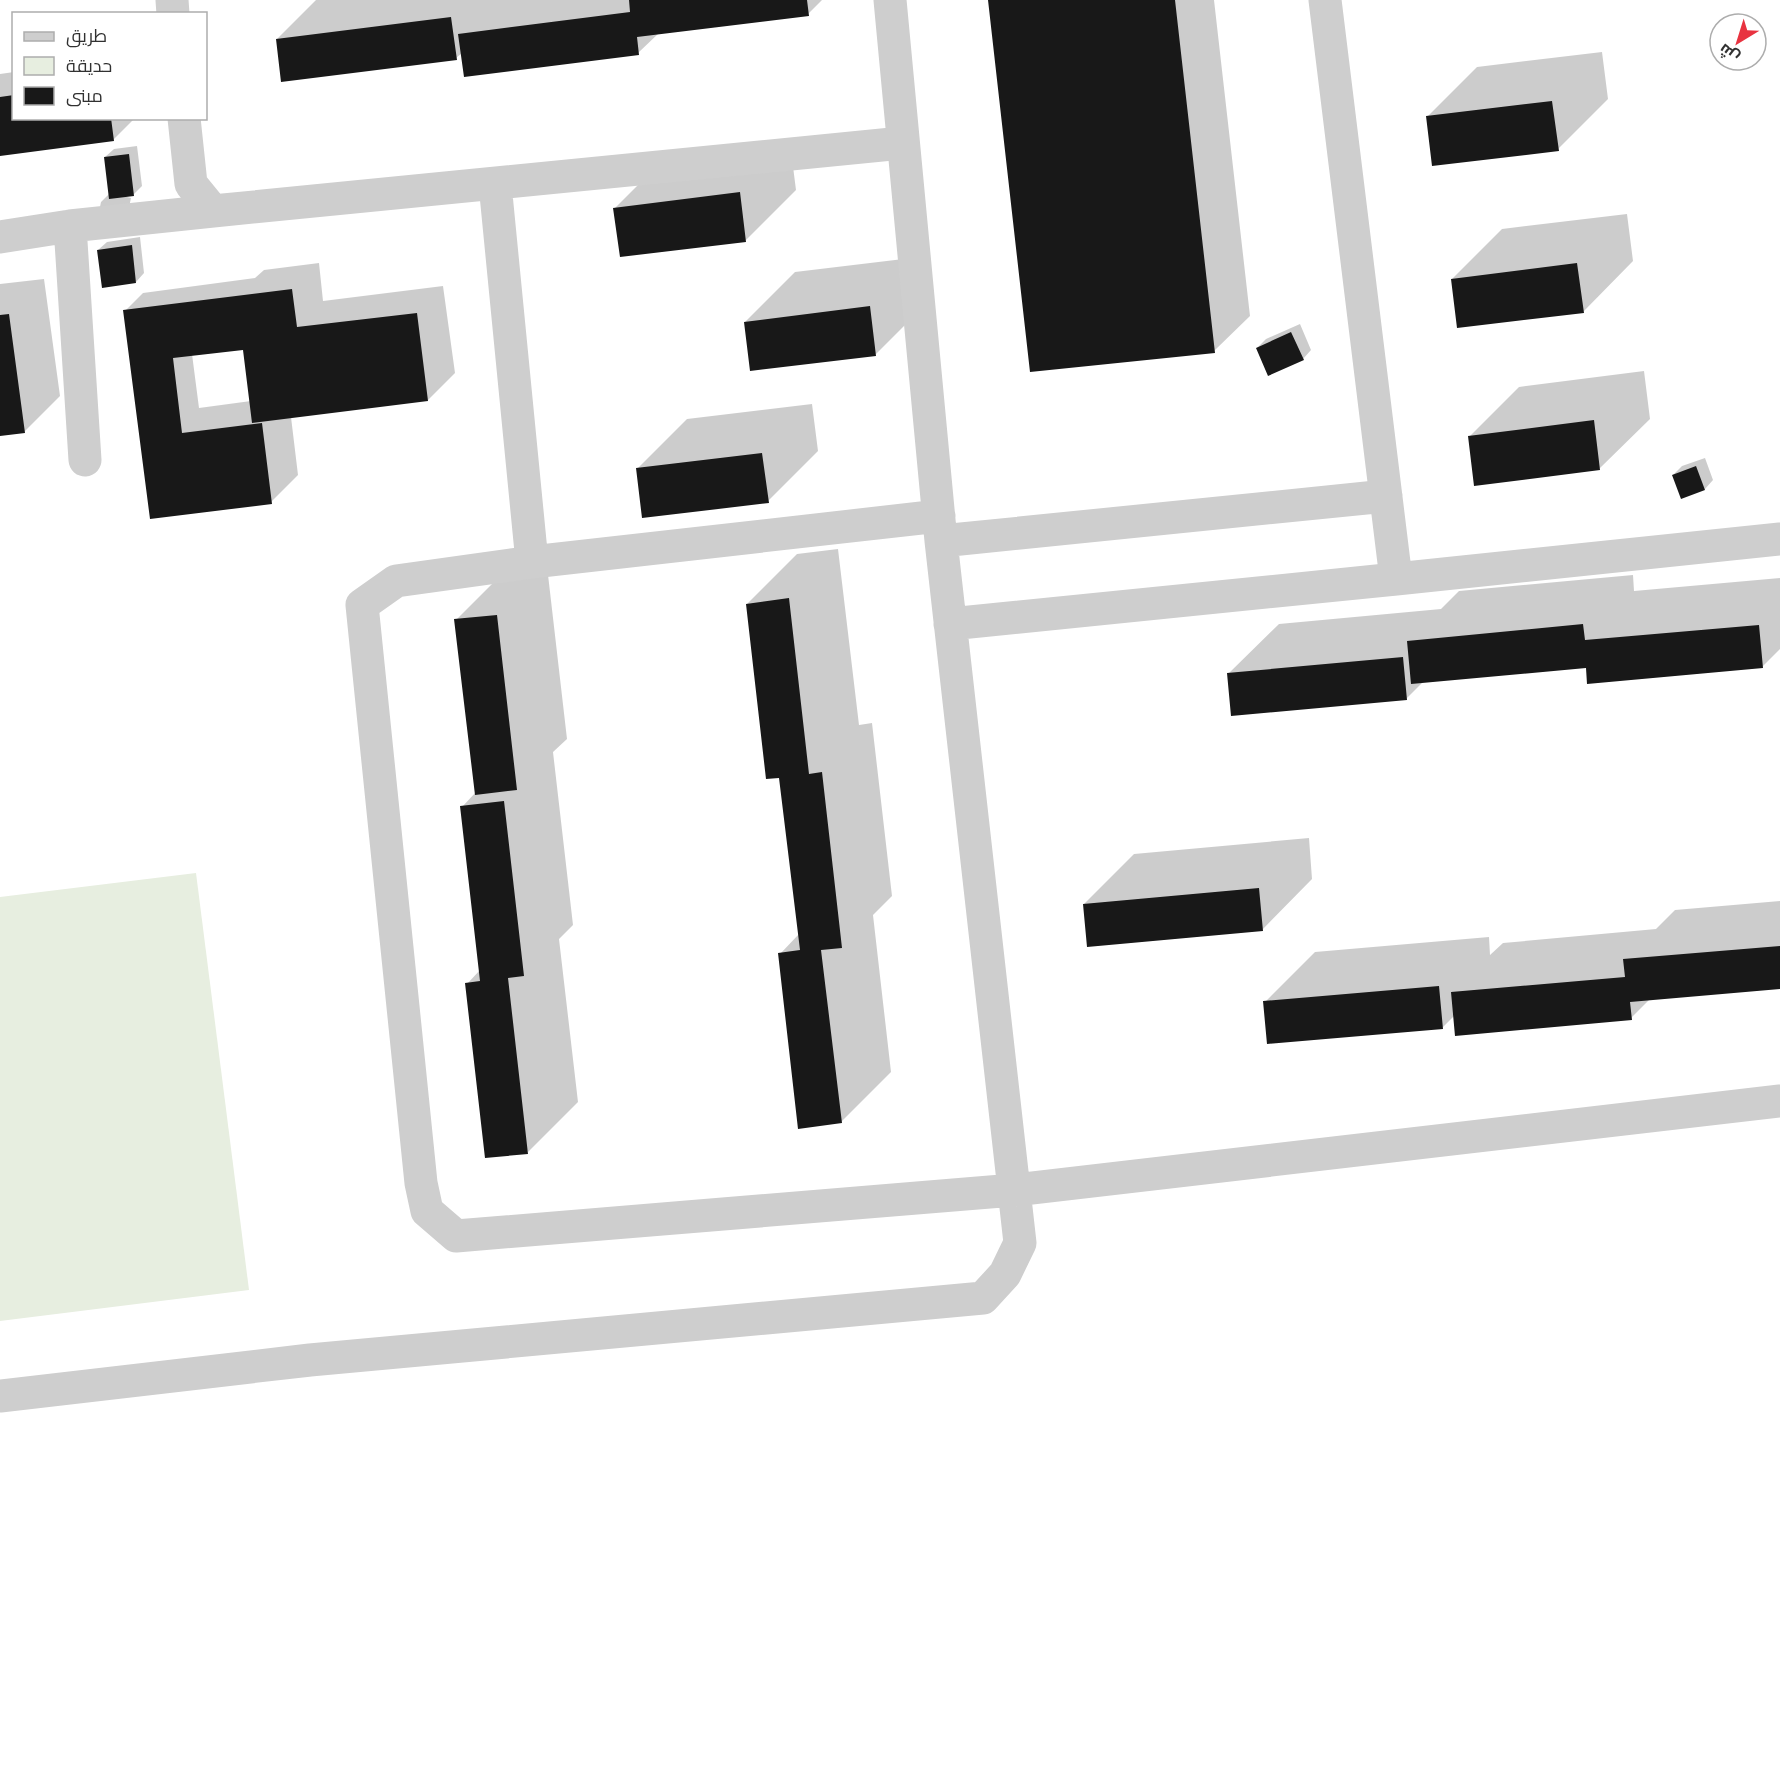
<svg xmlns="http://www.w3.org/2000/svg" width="1780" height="1789" viewBox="0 0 1780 1789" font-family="Figtree,Cairo,sans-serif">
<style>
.green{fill:#e7eee0}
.shadow{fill:#0003;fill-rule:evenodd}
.building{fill:#181818}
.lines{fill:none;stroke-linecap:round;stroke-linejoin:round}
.minor{stroke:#cecece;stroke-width:33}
</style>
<rect width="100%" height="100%" fill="#fff"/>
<path class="green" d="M196 873 249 1290 0 1321V897Z"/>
<path class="shadow" d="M316 0H822L808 14 659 33 638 53H462L456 58 277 39Z
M989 0H1214L1250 316 1214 351Z
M1602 52 1608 99 1558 149 1427 117 1477 67Z
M14 72V118H135L113 140 0 154V74Z
M790 143 796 190 746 240 615 208 665 158Z
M137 146 142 186 134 194 123 196 131 198 127 217 97 221 101 202 110 193 105 157 114 149Z
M1627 214 1633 261 1584 311 1452 279 1502 229Z
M140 237 144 273 136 282 98 250 107 242Z
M920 257 926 304 876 354 745 322 795 272Z
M319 263 323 301 443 286 455 373 428 400 291 417 298 475 271 502 151 517 125 311 143 293 255 278 264 270ZM244 346 251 401 199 408 192 354Z
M44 279 60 396 24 432 0 435V284Z
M1300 324 1311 350 1303 359 1257 348 1266 339Z
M1644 371 1650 419 1600 468 1469 437 1519 387Z
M812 404 818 451 768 501 637 469 687 419Z
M1705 458 1713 480 1705 489 1673 475 1682 466Z
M838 549 859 725 872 723 892 896 873 915 891 1072 841 1122 780 954 799 934 781 776 747 604 797 554Z
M547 566 567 739 553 752 573 925 559 939 578 1102 528 1152 467 984 480 970 462 807 476 792 456 620 506 570Z
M1633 575 1634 591 1780 578V649L1763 666H1587L1424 681 1406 699 1229 673 1279 624 1441 609 1459 591Z
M1309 838 1312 879 1263 929 1084 904 1134 854Z
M1780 901V988L1650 999 1631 1018 1455 1015 1443 1027 1265 1002 1315 952 1489 937 1490 955 1503 943 1656 929 1675 910Z"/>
<path class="building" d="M629 0H807L809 16 637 37 639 55 464 77 458 34 630 12Z
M988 0H1175L1215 353 1030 372Z
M451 17 457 60 281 82 276 39Z
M14 95V118H111L114 141 0 156V97Z
M1552 101 1559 151 1432 166 1426 116Z
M129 154 134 196 109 199 104 157Z
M740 192 746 242 620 257 613 208Z
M132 245 136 283 102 288 97 250Z
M1577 263 1584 313 1457 328 1451 279Z
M292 289 297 327 417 313 428 401 252 423 243 350 173 358 182 433 262 423 272 504 150 519 123 310Z
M870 306 876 356 750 371 744 322Z
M9 314 25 433 0 436V315Z
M1291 332 1304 360 1268 376 1256 348Z
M1594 420 1600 470 1474 486 1468 436Z
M762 453 769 503 642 518 636 468Z
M1696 466 1705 490 1681 499 1672 475Z
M789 598 809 774 822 772 842 948 821 950 842 1123 798 1129 778 953 800 950 779 778 766 779 746 604Z
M497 615 517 790 475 795 454 619Z
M1583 624 1585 640 1759 625 1763 668 1587 684 1586 668 1411 684 1407 641Z
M1403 657 1407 700 1231 716 1227 673Z
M504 801 524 976 508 978 528 1154 485 1158 465 983 480 981 460 806Z
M1259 888 1263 931 1087 947 1083 904Z
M1780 946V989L1630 1002 1632 1020 1455 1036 1451 992 1625 977 1623 959Z
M1439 986 1443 1029 1267 1044 1263 1001Z"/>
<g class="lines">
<path class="minor" d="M172 0 173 14
M184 118 191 184 213 211 902 143
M495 184 532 562
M70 226 85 460
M0 237 70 226 213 211
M939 516 532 562 396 581 362 605 421 1183 427 1211 456 1236 1014 1190 1780 1101
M941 541 1386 496
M1396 579 1780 539
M950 624 1396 579 1325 0
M0 1396 310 1360 983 1298 1005 1274 1020 1243 941 541 890 0"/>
</g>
<rect x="12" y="12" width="195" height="108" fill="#ffffff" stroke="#adadad" stroke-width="1.5"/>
<rect x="24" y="32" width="30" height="9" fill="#cecece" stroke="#adadad" stroke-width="1.5"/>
<text x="66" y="42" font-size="18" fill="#313131">طريق</text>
<rect x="24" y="57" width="30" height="18" fill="#e7eee0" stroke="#adadad" stroke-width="1.5"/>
<text x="66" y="72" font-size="18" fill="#313131">حديقة</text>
<rect x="24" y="87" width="30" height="18" fill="#181818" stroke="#adadad" stroke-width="1.5"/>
<text x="66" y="102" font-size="18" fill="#313131">مبنى</text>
<g transform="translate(1738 42) rotate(218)"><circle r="28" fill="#ffffff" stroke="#adadad" stroke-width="1.5"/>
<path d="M0-4.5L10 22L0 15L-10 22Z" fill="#e83340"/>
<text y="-9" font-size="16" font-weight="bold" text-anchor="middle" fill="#313131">ش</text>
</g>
</svg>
